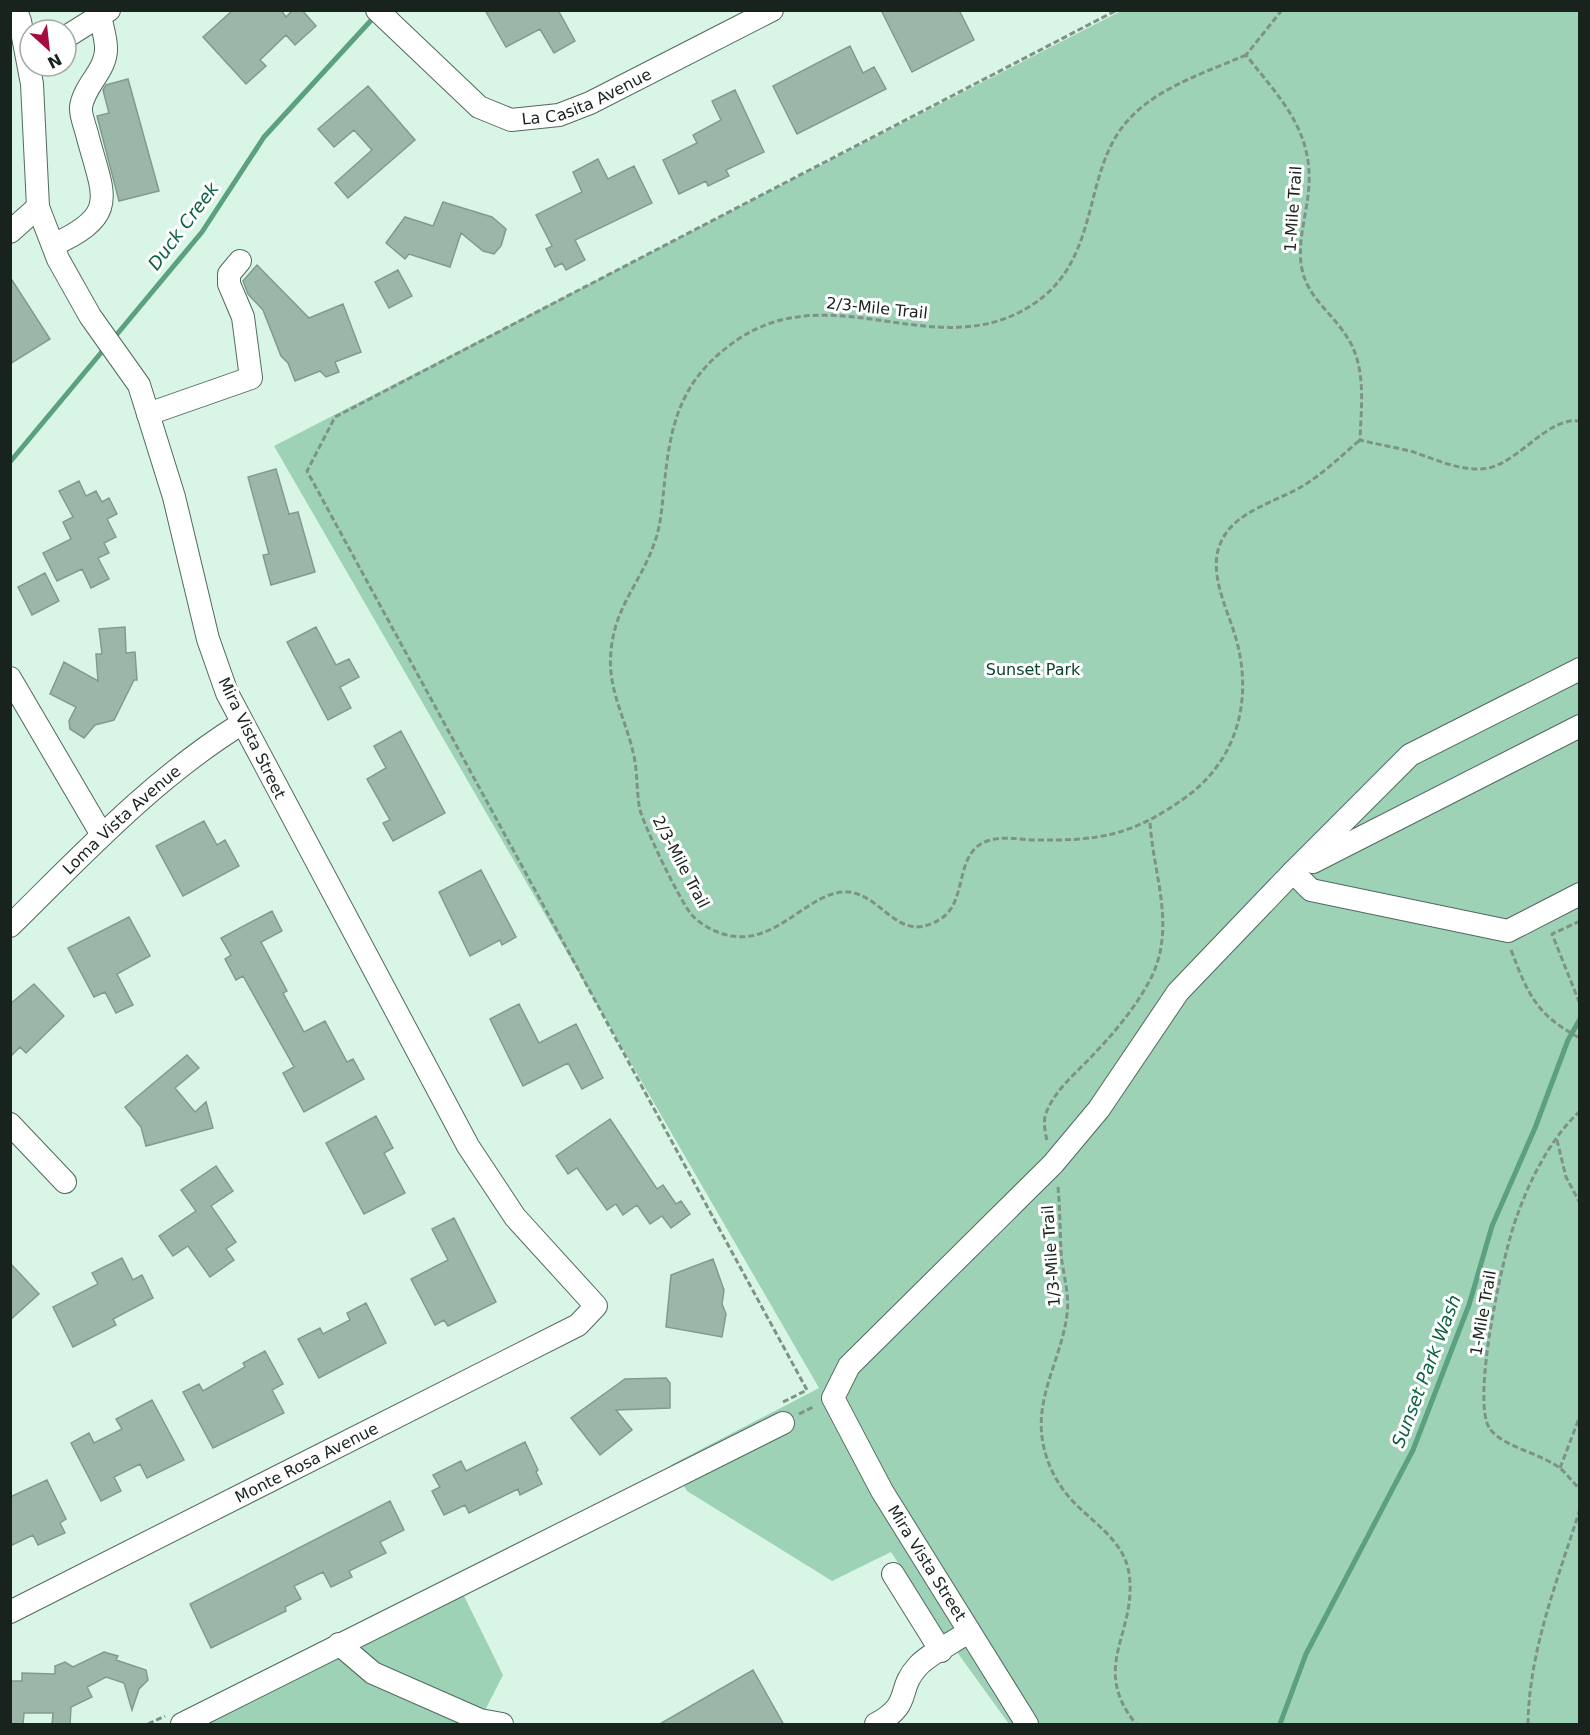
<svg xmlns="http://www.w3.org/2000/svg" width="1590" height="1735" viewBox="0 0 1590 1735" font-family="'DejaVu Sans',sans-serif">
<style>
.green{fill:#9dd2b6}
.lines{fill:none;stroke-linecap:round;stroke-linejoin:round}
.stream{stroke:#5ba07f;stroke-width:5}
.building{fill:#9cb7a8;stroke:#819c8d;stroke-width:1.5}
.minor-casing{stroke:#516a5d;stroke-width:24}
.path{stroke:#7e9288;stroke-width:3;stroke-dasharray:6 3;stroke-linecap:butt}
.minor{stroke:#fff;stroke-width:22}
.labels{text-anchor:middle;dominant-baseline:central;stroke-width:6;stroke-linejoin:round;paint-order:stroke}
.street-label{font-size:16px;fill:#19231e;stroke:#fff}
.park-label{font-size:16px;fill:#08432c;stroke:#fff}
.water-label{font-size:18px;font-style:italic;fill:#0a6242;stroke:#fff}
</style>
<rect width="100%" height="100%" fill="#d9f5e6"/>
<path class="green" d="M1121 11H1579V1724H1009L944 1634 891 1552 832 1581 687 1491 671 1465 819 1388 274 446Z
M463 1594 503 1675 478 1724H204Z"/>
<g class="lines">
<path class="stream" d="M113 339 202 232 264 137 375 16
M10 462 105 348
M1280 1724 1306 1654 1413 1450 1469 1305 1492 1226 1535 1128 1568 1040 1580 1019"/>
</g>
<path class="building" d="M233 10H281L286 17 293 10H302L316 26 295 45 286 35 260 60 266 66 246 84 203 37Z
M485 10H558L575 41 554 53 540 29 506 47Z
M881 10H959L974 40 912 72Z
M850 46 863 73 874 67 886 89 797 134 773 86Z
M128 79 159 191 119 201 97 116 109 113 103 90 106 85Z
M368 86 415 140 348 198 335 183 372 150 354 130 334 147 318 129Z
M735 90 764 152 726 170 729 176 708 186 706 181 679 194 663 160 697 143 693 135 721 120 712 101Z
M598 159 608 179 634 166 652 203 575 240 585 260 566 270 562 263 555 267 546 249 552 246 536 215 582 192 573 172Z
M443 202 492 217 506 229 501 246 494 254 483 251 461 233 450 267 409 254 405 259 386 243 405 217 433 226Z
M257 265 309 318 343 304 361 352 335 362 339 372 326 377 320 371 295 381 288 363 281 356 263 310 248 294 243 281Z
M398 270 412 296 389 308 375 282Z
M10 277 50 339 10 364Z
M276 469 289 514 298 512 315 572 271 585 263 555 269 554 248 477Z
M79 481 86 496 96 491 102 502 109 498 117 514 107 519 116 537 104 543 109 553 98 558 109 579 91 588 82 569 57 581 43 553 71 539 63 522 73 517 59 491Z
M45 573 59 601 32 615 18 587Z
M125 627 126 653 135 652 137 680H134L114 720 95 725 84 738 70 729 69 721 76 707 50 694 64 662 98 681 96 654H102L99 629Z
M316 627 336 665 349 659 359 677 340 687 351 708 328 720 287 642Z
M401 731 445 813 393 841 383 823 390 820 367 779 386 768 374 746Z
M204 821 217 845 225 840 239 866 183 896 156 846Z
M481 870 516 937 502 945 500 940 470 956 439 892Z
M272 911 282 931 261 942 287 991 283 993 304 1032 325 1021 347 1062 353 1059 364 1079 304 1112 283 1073 294 1067 243 976 236 980 225 959 231 955 221 938Z
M129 917 150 956 117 974 133 1005 116 1013 105 992 94 997 68 948Z
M34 984 64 1016 26 1053 20 1047 10 1057V1004Z
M519 1004 539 1043 576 1024 603 1078 582 1089 568 1063 523 1086 490 1019Z
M187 1055 199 1068 175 1088 195 1112 206 1102 213 1128 146 1146 141 1127 125 1107Z
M376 1116 393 1148 384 1153 405 1193 364 1214 326 1143Z
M610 1119 657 1189 663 1185 676 1204 681 1201 690 1214 671 1228 662 1216 650 1224 637 1205 623 1215 616 1204 607 1210 577 1168 568 1174 556 1156Z
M216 1166 233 1191 211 1206 236 1242 226 1249 234 1260 210 1277 188 1246 173 1256 159 1236 196 1211 181 1190Z
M454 1218 496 1302 448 1326 444 1320 435 1325 411 1279 448 1260 432 1229Z
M122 1258 133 1280 142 1275 153 1298 113 1319 116 1325 73 1347 53 1307 98 1284 92 1273Z
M713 1259 724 1290 722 1304 726 1314 722 1337 666 1327 671 1275Z
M10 1263 39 1294 10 1320Z
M366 1303 386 1343 319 1378 298 1339 320 1328 323 1334 350 1320 347 1313Z
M265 1351 283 1384 272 1390 284 1413 213 1448 183 1392 199 1384 203 1391 245 1367 243 1363Z
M666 1378 670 1383V1408L616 1410 632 1430 600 1455 571 1418 625 1379Z
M152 1400 184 1460 147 1478 140 1464 114 1477 121 1491 101 1501 71 1443 89 1433 94 1443 122 1429 116 1419Z
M525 1442 538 1470 536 1472 542 1484 520 1495 518 1489 469 1513 465 1505 444 1515 432 1491 440 1487 433 1475 461 1461 466 1471Z
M47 1480 66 1519 60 1523 65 1533 38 1545 33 1535 10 1546V1497Z
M390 1501 404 1530 380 1542 386 1553 349 1571 352 1577 331 1587 323 1572 294 1586 301 1599 285 1607 286 1611 211 1648 190 1604Z
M104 1652 118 1656 116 1660 146 1670 148 1680 139 1689 132 1710 124 1683 106 1677 87 1687 92 1697 71 1707 70 1725H52L53 1713H24L23 1725H10V1681H22V1673L55 1674V1666L65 1662 73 1667Z
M753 1670 784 1725H658Z"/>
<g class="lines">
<g class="minor-casing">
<g id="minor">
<path id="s1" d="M377 10 479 107 511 120 559 115 590 103 772 10"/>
<path d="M66 37 109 10"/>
<path d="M10 232 38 207"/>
<path d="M53 245C121 214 103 196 87 134 85 126 80 114 81 107 84 85 107 70 106 48 106 38 102 26 100 16"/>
<path d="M148 414 251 378 243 317 229 284V274L240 261"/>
<path d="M10 678 102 835"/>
<path d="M1313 862 1580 726"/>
<path d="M1293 872 1311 890 1508 931 1580 894"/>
<path id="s2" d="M10 926C83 854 154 778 241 724"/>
<path d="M10 1124 65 1182"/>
<path d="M893 1574 941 1651"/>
<path id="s3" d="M10 1612 578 1325 596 1306 515 1217 468 1146 227 693 208 639 174 497 139 385 90 316 58 259 38 207 32 84 20 21 16 10"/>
<path d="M339 1644 373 1673 480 1720 502 1724"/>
<path d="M182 1724 783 1423"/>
<path d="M876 1724C914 1703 895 1691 918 1666 931 1652 954 1643 969 1631"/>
<path d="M1027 1724 882 1491 833 1398 849 1366 1053 1164 1099 1109 1178 992 1293 872 1410 755 1580 669"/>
</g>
</g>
<path class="path" d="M1282 10 1246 55C1282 101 1316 133 1308 196 1305 219 1297 247 1302 269 1307 297 1333 314 1347 337 1367 367 1361 407 1360 440 1376 444 1393 447 1410 451 1433 458 1456 470 1481 469 1516 468 1546 416 1580 421
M1246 55C1209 71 1162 86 1133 115 1079 167 1105 258 1032 305 935 368 828 270 730 345 679 383 670 427 664 487 662 506 661 526 654 544 640 584 615 606 611 651 607 688 625 717 633 752 638 771 636 791 640 810 645 828 679 899 691 914 700 925 718 934 732 936 779 944 810 889 849 892 884 896 899 947 942 918 968 900 954 853 987 841 1002 836 1017 839 1033 840 1099 841 1132 836 1186 797 1240 758 1254 694 1234 632 1225 604 1208 570 1221 542 1235 510 1278 502 1306 484 1325 472 1342 455 1360 440
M1580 921 1552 934 1580 1004
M1511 950C1528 994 1536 1015 1580 1038
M1580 1111C1551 1138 1530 1179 1517 1216 1504 1249 1470 1402 1490 1429 1503 1447 1543 1454 1561 1469 1568 1475 1573 1483 1580 1489
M1047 1140C1045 1133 1043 1120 1046 1113 1055 1090 1075 1074 1092 1056 1115 1032 1137 1006 1152 976 1176 925 1153 874 1150 822
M1557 1140 1566 1177 1580 1203
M1058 1187C1060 1208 1060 1230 1061 1251 1062 1272 1070 1293 1067 1314 1062 1358 1034 1397 1043 1443 1046 1460 1054 1478 1065 1492 1085 1519 1123 1536 1129 1573 1138 1633 1089 1666 1136 1724
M783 1402 807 1390 307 471 335 417 1117 10
M799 1414 815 1406
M1560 1468 1580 1416
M148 1724 165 1716
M1528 1724C1529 1650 1558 1579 1580 1509"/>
<use href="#minor" class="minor"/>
</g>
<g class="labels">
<g class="street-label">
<text stroke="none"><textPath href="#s1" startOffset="255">La Casita Avenue</textPath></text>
<text transform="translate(1293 209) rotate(-86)">1-Mile Trail</text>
<text transform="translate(877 308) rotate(6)">2/3-Mile Trail</text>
<text transform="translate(252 738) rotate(64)">Mira Vista Street</text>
<text stroke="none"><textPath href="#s2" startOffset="154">Loma Vista Avenue</textPath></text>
<text transform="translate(681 862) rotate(62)">2/3-Mile Trail</text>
<text transform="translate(1051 1256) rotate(-94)">1/3-Mile Trail</text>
<text transform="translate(1483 1313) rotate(-80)">1-Mile Trail</text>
<text stroke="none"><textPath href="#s3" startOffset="332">Monte Rosa Avenue</textPath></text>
<text transform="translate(927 1563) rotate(58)">Mira Vista Street</text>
</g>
<g class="park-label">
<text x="1033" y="669">Sunset Park</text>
</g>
<g class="water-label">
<text transform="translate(183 226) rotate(-53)">Duck Creek</text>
<text transform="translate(1426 1371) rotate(-69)">Sunset Park Wash</text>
</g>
</g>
<rect width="1590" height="1735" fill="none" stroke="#19231e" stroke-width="24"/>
<g transform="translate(48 48) rotate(153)"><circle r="28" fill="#ffffff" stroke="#a3a7a5" stroke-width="1.5"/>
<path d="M0-4.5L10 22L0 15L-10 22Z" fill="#a50c3e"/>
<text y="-9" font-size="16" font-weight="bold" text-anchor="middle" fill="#19231e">N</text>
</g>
</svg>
